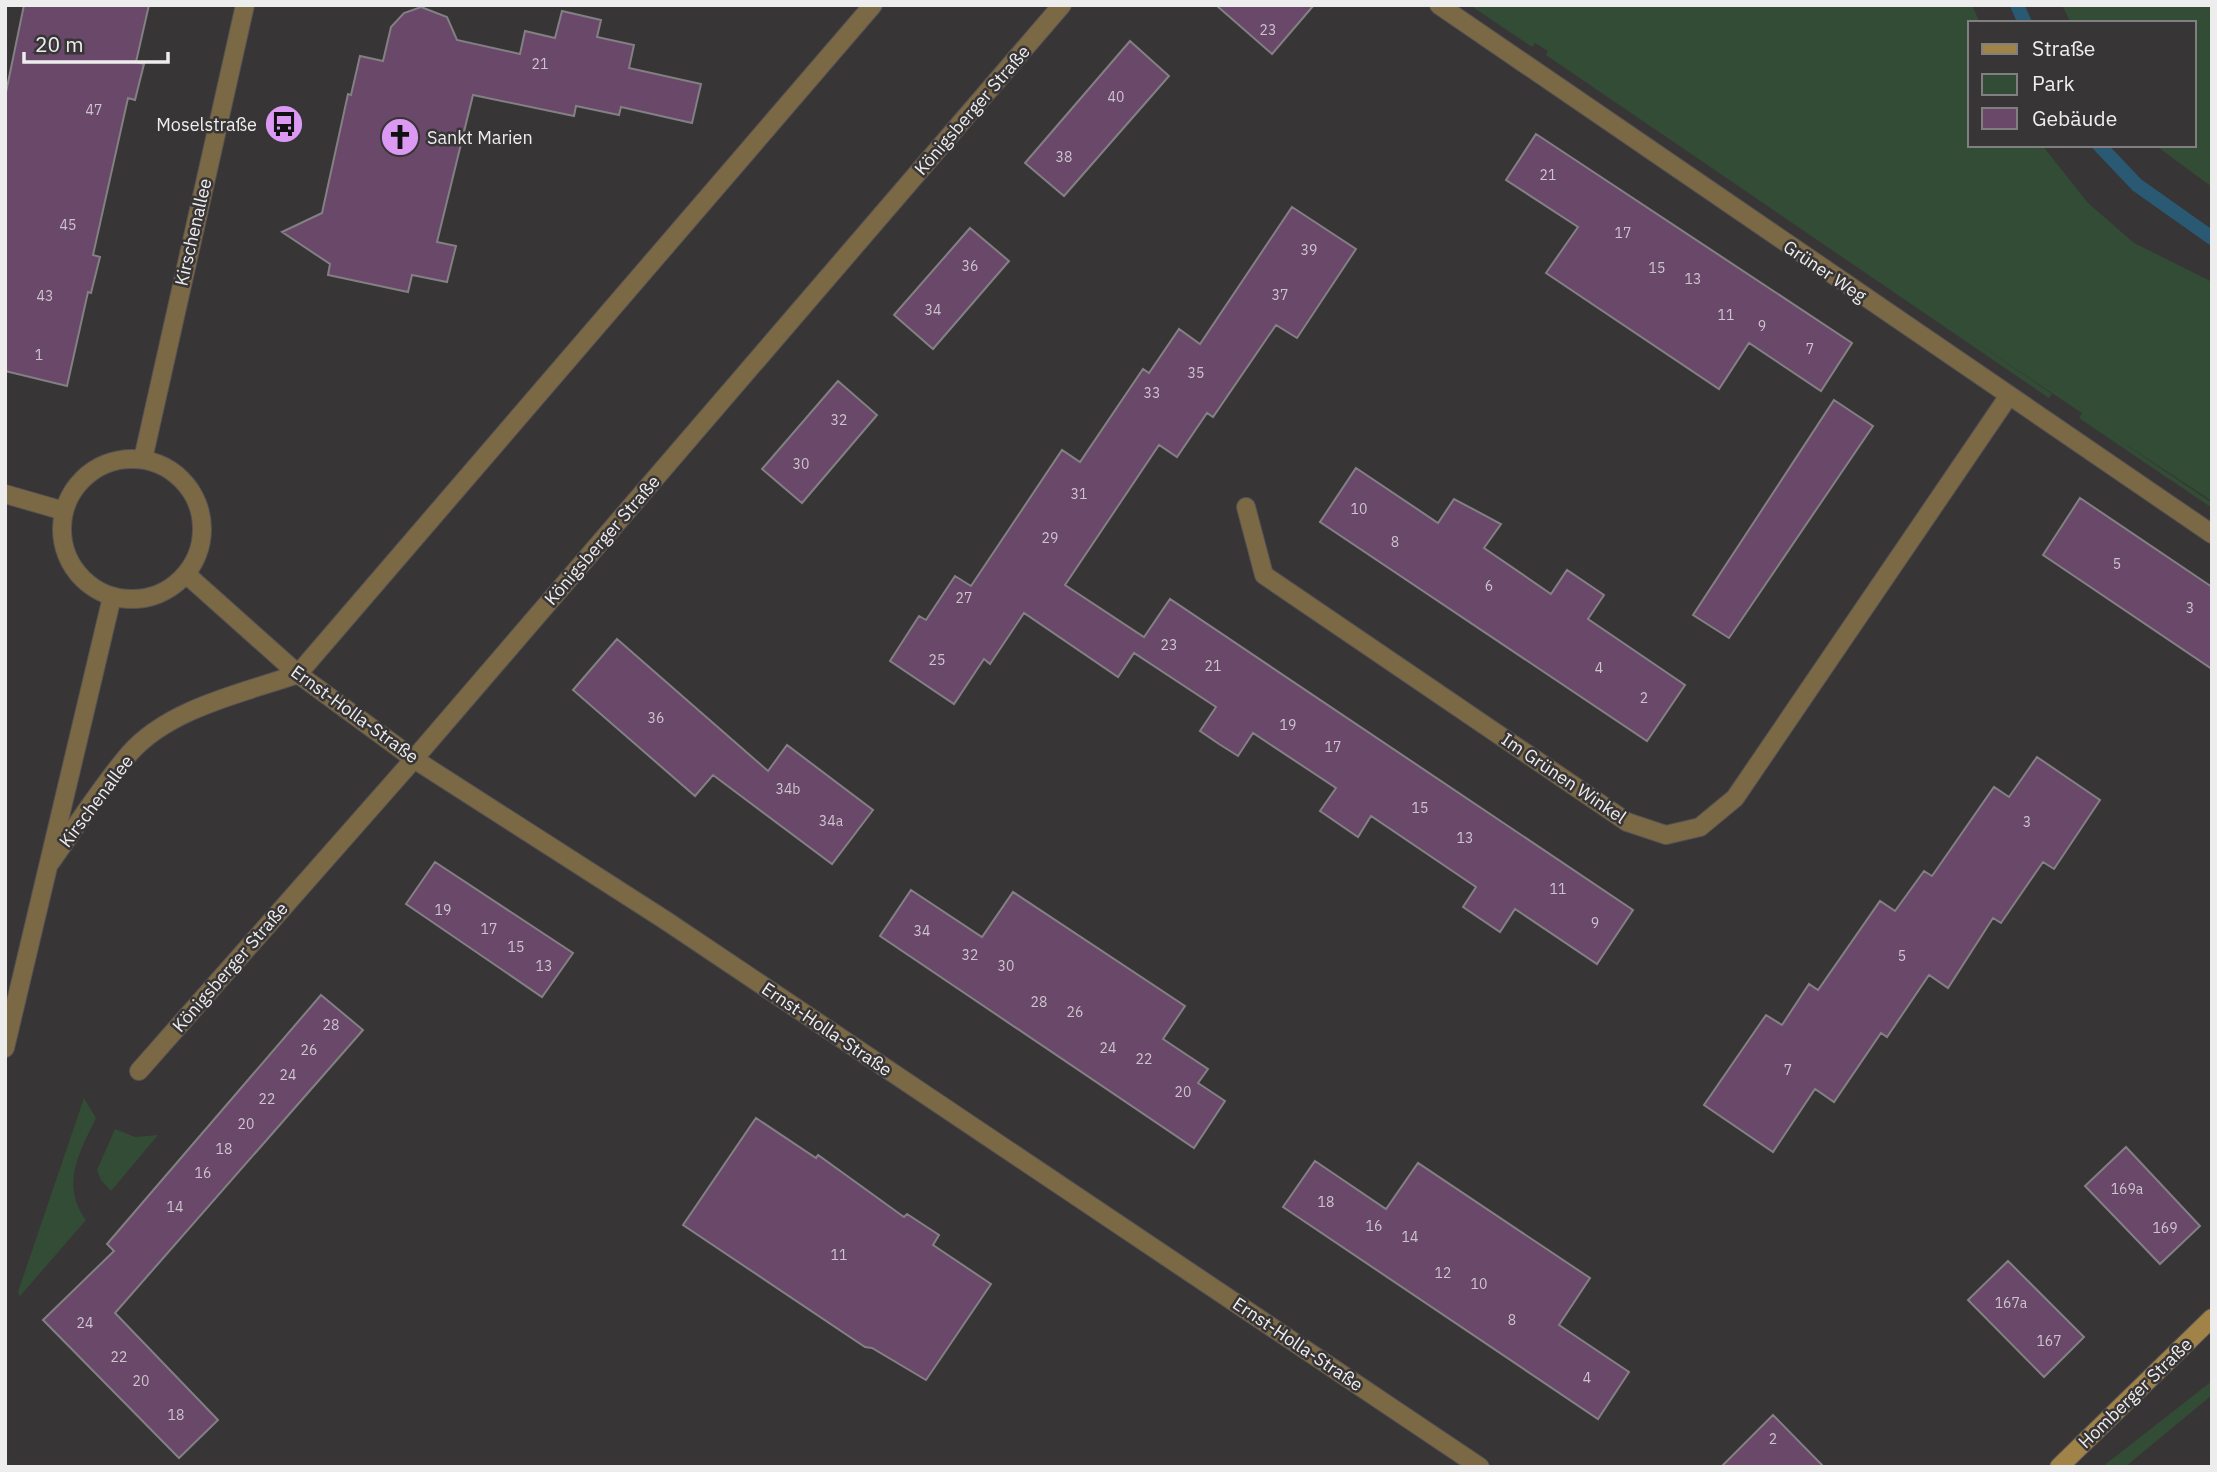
<svg xmlns="http://www.w3.org/2000/svg" width="2217" height="1472" viewBox="0 0 2217 1472" font-family="'IBM Plex Sans',sans-serif">
<style>
.green{fill:#334c35}
.lines{fill:none;stroke-linecap:round;stroke-linejoin:round}
.stream{stroke:#2a5973;stroke-width:14}
.building{fill:#694869;stroke:#838083;stroke-width:2}
.street-casing{stroke:#555254;stroke-width:20}
.secondary-casing{stroke:#555254;stroke-width:20}
.street{stroke:#7b6844;stroke-width:18}
.secondary{stroke:#a18348;stroke-width:18}
.labels{text-anchor:middle;dominant-baseline:central;stroke-width:5;stroke-linejoin:round;paint-order:stroke}
.number-label{font-size:14px;fill:#cdc4cd}
.street-label{font-size:18px;fill:#eeedee;stroke:#383537}
.poi-label{font-size:18px;fill:#eeedee;stroke:#383537;text-anchor:end}
</style>
<rect width="100%" height="100%" fill="#383537"/>
<path class="green" d="M1470 5H1972L1980 23H1970V145H2042L2088 203 2134 243 2212 282V501L2110 434 2212 503V508L2079 418 2082 413 1971 339 2052 394 2049 398 1546 55 1548 51 1535 43 1532 47Z
M2062 5H2212V187L2155 145H2194V23H2071Z
M84 1098 96 1118C79 1153 60 1185 86 1220L20 1296 18 1292Z
M115 1129 135 1137 158 1135 111 1191 101 1180 97 1170Z
M2212 1381V1395L2125 1467H2102Z"/>
<g class="lines">
<path class="stream" d="M2017 5 2025 23
M2099 145 2137 185 2212 238"/>
</g>
<path class="building" d="M24 5H149L136 62 144 64 135 100 128 98 93 255 100 257 91 293 88 292 67 386 5 371V97Z
M1216 5H1314L1272 54Z
M421 7 447 17 457 40 520 54 525 31 555 38 562 11 601 20 597 37 634 45 629 68 701 84 692 123 621 107 619 115 576 106 574 116 473 95 437 242 456 246 447 282 412 275 408 292 328 275 330 264 282 232 322 213 348 94 351 95 360 56 383 61 391 27 404 13Z
M1130 41 1169 76 1064 196 1025 163Z
M1536 134 1852 343 1821 391 1749 343 1719 389 1546 273 1578 227 1506 180Z
M1292 207 1356 249 1297 338 1276 325 1213 417 1207 413 1177 457 1159 445 1065 585 1144 637 1170 599 1633 910 1597 964 1515 909 1500 932 1463 907 1476 887 1371 816 1358 837 1320 811 1336 788 1253 733 1238 756 1219 744 1200 731 1216 707 1134 653 1118 677 1024 613 990 664 984 659 954 704 890 661 919 616 926 620 955 576 971 586 1062 450 1080 462 1143 369 1149 373 1179 329 1200 344Z
M970 228 1009 261 933 349 894 315Z
M838 381 877 415 802 503 762 469Z
M1834 400 1873 426 1729 638 1693 615Z
M1356 468 1438 523 1454 499 1501 524 1484 548 1551 594 1567 570 1604 595 1588 619 1685 685 1647 741 1320 522Z
M2080 498 2212 587V669L2043 555Z
M617 639 768 771 787 745 873 810 832 864 713 775 695 796 573 690Z
M2037 757 2100 800 2054 869 2043 862 2001 923 1993 918 1948 988 1929 975 1887 1037 1881 1033 1834 1102 1815 1089 1773 1152 1704 1105 1766 1015 1782 1025 1809 984 1818 990 1880 901 1895 911 1924 871 1932 876 1994 787 2009 797Z
M435 862 573 953 542 997 406 904Z
M911 890 982 937 1013 892 1185 1006 1163 1039 1208 1069 1198 1083 1225 1101 1194 1148 880 936Z
M321 995 363 1030 115 1313 218 1420 179 1458 43 1320 114 1251 107 1244Z
M756 1118 816 1158 818 1155 904 1217 907 1214 939 1235 933 1245 991 1284 926 1380 872 1348 865 1347 683 1225Z
M2126 1147 2200 1226 2160 1264 2085 1186Z
M1315 1161 1386 1209 1418 1163 1590 1278 1559 1325 1629 1372 1598 1419 1283 1207Z
M2008 1261 2084 1337 2044 1377 1968 1300Z
M1773 1415 1824 1467H1721Z"/>
<g class="lines">
<g class="street-casing">
<path id="street" d="M1439 5 2212 534
M62 529a70 70 0 1 1 140 0a70 70 0 1 1-140 0Z
M143 459 245 5
M5 494 64 511
M1246 507 1264 575 1627 822 1666 835 1700 827 1735 798 2008 397
M186 574 298 674 414 759 665 920 1480 1467
M50 863C76 827 100 788 129 754 169 708 243 693 298 674L873 5
M5 1048 112 597
M139 1071 414 759 1062 5"/>
</g>
<g class="secondary-casing">
<path id="secondary" d="M2059 1467 2212 1318"/>
</g>
<use href="#street" class="street"/>
<use href="#secondary" class="secondary"/>
</g>
<defs>
<g id="bus-disc" transform="scale(2.0125)"><circle r="9.5" fill="#dc99f4" stroke="#383537"/><path d="M-5-6H5V4H4V6H2V4H-2V6H-4V4H-5ZM-3.5-4V0h7V-4ZM-3.5 1.2v1.5H-2V1.2ZM2 1.2v1.5H3.5V1.2Z" fill="#111"/></g>
<g id="church-disc" transform="scale(2.0125)"><circle r="9.5" fill="#dc99f4" stroke="#383537"/><path d="M-1.2-6h2.4v3.5h3.3v2.4h-3.3V6h-2.4V-.1h-3.3v-2.4h3.3Z" fill="#111"/></g>
</defs>
<g fill-rule="evenodd">
<use href="#bus-disc" x="284" y="124"/>
<use href="#church-disc" x="400" y="137"/>
</g>
<g class="labels">
<g class="number-label">
<text x="1268" y="30">23</text>
<text x="540" y="64">21</text>
<text x="1116" y="97">40</text>
<text x="94" y="110">47</text>
<text x="1064" y="157">38</text>
<text x="1548" y="175">21</text>
<text x="68" y="225">45</text>
<text x="1623" y="233">17</text>
<text x="1309" y="250">39</text>
<text x="970" y="266">36</text>
<text x="1657" y="268">15</text>
<text x="1693" y="279">13</text>
<text x="1280" y="295">37</text>
<text x="45" y="296">43</text>
<text x="933" y="310">34</text>
<text x="1726" y="315">11</text>
<text x="1762" y="326">9</text>
<text x="1810" y="349">7</text>
<text x="39" y="355">1</text>
<text x="1196" y="373">35</text>
<text x="1152" y="393">33</text>
<text x="839" y="420">32</text>
<text x="801" y="464">30</text>
<text x="1079" y="494">31</text>
<text x="1359" y="509">10</text>
<text x="1050" y="538">29</text>
<text x="1395" y="542">8</text>
<text x="2117" y="564">5</text>
<text x="1489" y="586">6</text>
<text x="964" y="598">27</text>
<text x="2190" y="608">3</text>
<text x="1169" y="645">23</text>
<text x="937" y="660">25</text>
<text x="1213" y="666">21</text>
<text x="1599" y="668">4</text>
<text x="1644" y="698">2</text>
<text x="656" y="718">36</text>
<text x="1288" y="725">19</text>
<text x="1333" y="747">17</text>
<text x="788" y="789">34b</text>
<text x="1420" y="808">15</text>
<text x="831" y="821">34a</text>
<text x="2027" y="822">3</text>
<text x="1465" y="838">13</text>
<text x="1558" y="889">11</text>
<text x="443" y="910">19</text>
<text x="1595" y="923">9</text>
<text x="489" y="929">17</text>
<text x="922" y="931">34</text>
<text x="516" y="947">15</text>
<text x="970" y="955">32</text>
<text x="1902" y="956">5</text>
<text x="544" y="966">13</text>
<text x="1006" y="966">30</text>
<text x="1039" y="1002">28</text>
<text x="1075" y="1012">26</text>
<text x="331" y="1025">28</text>
<text x="1108" y="1048">24</text>
<text x="309" y="1050">26</text>
<text x="1144" y="1059">22</text>
<text x="1788" y="1070">7</text>
<text x="288" y="1075">24</text>
<text x="1183" y="1092">20</text>
<text x="267" y="1099">22</text>
<text x="246" y="1124">20</text>
<text x="224" y="1149">18</text>
<text x="203" y="1173">16</text>
<text x="2127" y="1189">169a</text>
<text x="1326" y="1202">18</text>
<text x="175" y="1207">14</text>
<text x="1374" y="1226">16</text>
<text x="2165" y="1228">169</text>
<text x="1410" y="1237">14</text>
<text x="839" y="1255">11</text>
<text x="1443" y="1273">12</text>
<text x="1479" y="1284">10</text>
<text x="2011" y="1303">167a</text>
<text x="1512" y="1320">8</text>
<text x="85" y="1323">24</text>
<text x="2049" y="1341">167</text>
<text x="119" y="1357">22</text>
<text x="1587" y="1378">4</text>
<text x="141" y="1381">20</text>
<text x="176" y="1415">18</text>
<text x="1773" y="1439">2</text>
</g>
<g class="street-label">
<text transform="translate(972 110) rotate(-49)">Königsberger Straße</text>
<text transform="translate(193 232) rotate(-77)">Kirschenallee</text>
<text transform="translate(1825 271) rotate(34)">Grüner Weg</text>
<text transform="translate(602 540) rotate(-49)">Königsberger Straße</text>
<text transform="translate(355 714) rotate(36)">Ernst-Holla-Straße</text>
<text transform="translate(1564 778) rotate(34)">Im Grünen Winkel</text>
<text transform="translate(96 801) rotate(-53)">Kirschenallee</text>
<text transform="translate(230 967) rotate(-49)">Königsberger Straße</text>
<text transform="translate(827 1029) rotate(34)">Ernst-Holla-Straße</text>
<text transform="translate(1298 1344) rotate(34)">Ernst-Holla-Straße</text>
<text transform="translate(2135 1393) rotate(-44)">Homberger Straße</text>
</g>
<g class="poi-label">
<text x="257" y="124">Moselstraße</text>
<text x="427" y="137" text-anchor="start">Sankt Marien</text>
</g>
</g>
<rect width="2217" height="1472" fill="none" stroke="#eeedee" stroke-width="14"/>
<rect x="1968" y="21" width="228" height="126" fill="#383537" stroke="#817f80" stroke-width="2"/>
<rect x="1982" y="44" width="35" height="10" fill="#a18348" stroke="#817f80" stroke-width="2"/>
<text x="2032" y="56" font-size="21" fill="#eeedee">Straße</text>
<rect x="1982" y="74" width="35" height="21" fill="#334c35" stroke="#817f80" stroke-width="2"/>
<text x="2032" y="91" font-size="21" fill="#eeedee">Park</text>
<rect x="1982" y="108" width="35" height="21" fill="#694869" stroke="#817f80" stroke-width="2"/>
<text x="2032" y="126" font-size="21" fill="#eeedee">Gebäude</text>
<path d="M24 52v10h144v-10" fill="none" stroke="#eeedee" stroke-width="3.5"/>
<text x="35" y="52" font-size="21" fill="#eeedee" stroke="#383537" stroke-width="5" paint-order="stroke">20 m</text>
</svg>
